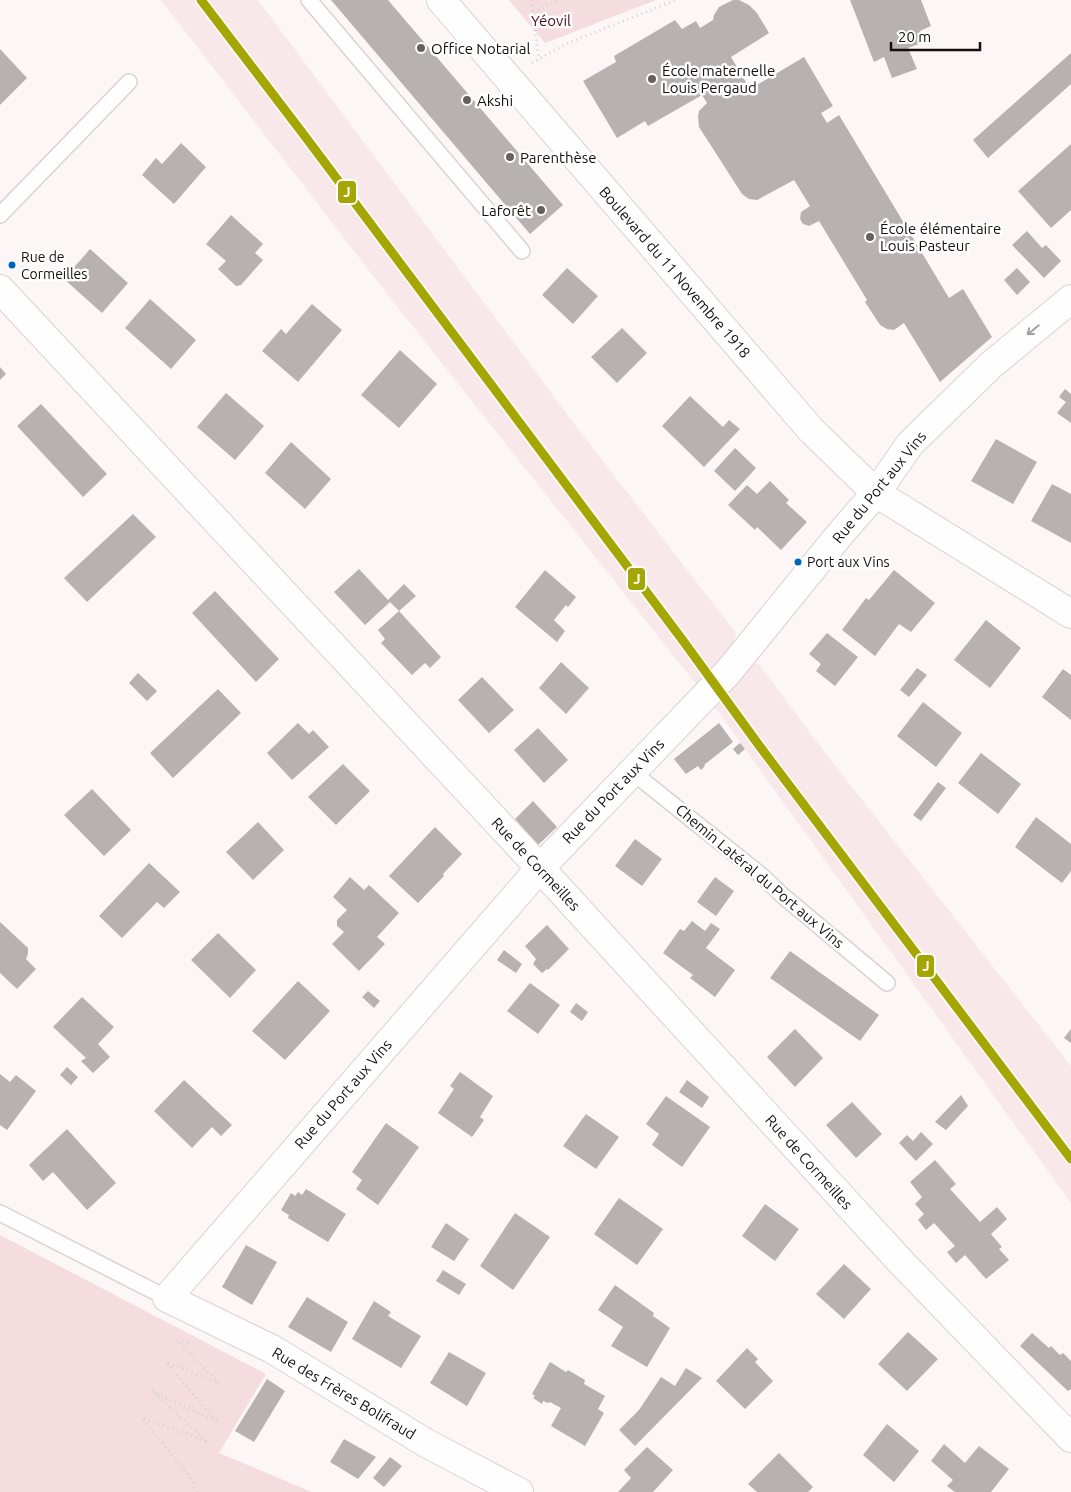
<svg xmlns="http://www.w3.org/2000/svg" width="1071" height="1492" viewBox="0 0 1071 1492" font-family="Ubuntu,sans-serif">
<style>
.built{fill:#f8e8ea}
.green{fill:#f4dcdf}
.building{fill:#b8b1b2}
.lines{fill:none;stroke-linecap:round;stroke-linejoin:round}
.service-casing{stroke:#dad2d3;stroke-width:18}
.minor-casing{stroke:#dad2d3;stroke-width:30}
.tertiary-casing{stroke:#dad2d3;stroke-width:30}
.path{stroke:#d5d2d2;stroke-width:3;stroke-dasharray:1 4;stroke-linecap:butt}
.service{stroke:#fffefe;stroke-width:15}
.minor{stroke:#fffefe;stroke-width:28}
.tertiary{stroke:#fffefe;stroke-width:28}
.rail-1-casing{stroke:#fff;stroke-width:12}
.rail-1{stroke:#a3a603;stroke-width:9}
.oneway{stroke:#a29e9f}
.poi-dot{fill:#666061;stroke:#fff;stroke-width:2}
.bus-dot{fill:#0065bd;stroke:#fff;stroke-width:2}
.labels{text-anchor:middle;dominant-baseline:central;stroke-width:5;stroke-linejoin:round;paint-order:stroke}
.bus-label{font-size:14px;fill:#160f10;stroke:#fff;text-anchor:start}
.park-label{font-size:15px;fill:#4f0d1e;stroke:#fff}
.poi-label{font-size:15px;fill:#160f10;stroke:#fff;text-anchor:start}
.street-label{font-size:15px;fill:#160f10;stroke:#fff}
.line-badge{stroke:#fff;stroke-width:2}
.badge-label{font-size:14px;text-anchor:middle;font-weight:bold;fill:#fff}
</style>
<rect width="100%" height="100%" fill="#fcf6f7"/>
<path class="built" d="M161 0H258L578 429 736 633 733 644 749 666 758 663 819 745 1071 1066V1203L722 717 384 290Z"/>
<path class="green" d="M509 0H656L545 43Z
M0 1235 266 1374 219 1453 312 1492H0Z"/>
<path class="building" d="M331 0H388L563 205 530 234Z
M733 0H739L749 5 757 13 769 33 731 57 750 89 804 57 833 106 821 113 827 123 839 115 949 298 963 289 992 337 940 382 904 323 894 330 887 329 880 325 865 302 867 300 819 221 809 226 803 224 800 219 801 212 810 206 794 180 757 200 749 199 742 194 699 127 698 117 699 111 707 103 702 95 648 126 645 121 617 138 583 81 616 62 614 56 675 20 682 29 696 21 700 28 713 20 714 15 719 7Z
M850 0H921L931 26 920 31 924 42 908 48 917 69 892 78 884 57 874 62Z
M0 49 27 78 0 105Z
M1071 53V84L988 158 973 140Z
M181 143 206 167 174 204 142 175 156 158 162 164Z
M1071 144V210L1051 228 1018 191Z
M231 215 263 244 255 253 263 260 241 285 236 286 218 269 226 261 206 244Z
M1027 231 1042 248 1046 245 1061 261 1044 278 1012 245Z
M90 249 128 283 102 313 64 279Z
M567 268 598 296 573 324 542 295Z
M1017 268 1030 282 1017 295 1004 280Z
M150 299 196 340 171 369 125 328Z
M312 304 342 330 298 382 262 351 281 329 286 334Z
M622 328 647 353 617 383 591 357Z
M400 350 437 384 399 428 361 395Z
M0 367 6 374 0 380Z
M1065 389 1071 394V423L1057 413 1066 402 1059 397Z
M226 393 264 426 235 460 197 427Z
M690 396 723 427 729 420 740 429 704 467 662 426Z
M41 404 107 474 83 497 17 426Z
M996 439 1037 462 1013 504 971 481Z
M291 442 331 479 305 509 265 473Z
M735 448 756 468 735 491 714 471Z
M770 481 789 500 786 503 807 522 781 550 757 527 755 530 728 505 747 485 757 494Z
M1052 484 1071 494V543L1031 521Z
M133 514 156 537 87 602 64 578Z
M359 569 388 600 404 584 416 596 399 611 390 602 365 625 334 592Z
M545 570 576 597 568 607 566 605 554 620 565 631 557 642 515 607Z
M894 570 935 603 911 632 899 624 875 656 842 630 866 598 869 600Z
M215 591 279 659 256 682 192 613Z
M399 611 441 657 430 668 425 663 412 675 381 643 385 639 378 630Z
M986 620 1021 648 990 688 954 660Z
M827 633 858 657 835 686 816 671 821 664 809 654Z
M561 662 589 688 566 714 539 688Z
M917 668 927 675 909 697 900 690Z
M1063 669 1071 675V720L1042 697Z
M138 673 157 691 147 701 129 683Z
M482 677 514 710 489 733 458 700Z
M218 689 241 713 173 778 150 753Z
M923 702 962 733 936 767 897 736Z
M298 723 309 734 313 730 329 747 292 780 267 753Z
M719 723 733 742 704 765 705 766 701 770 698 766 686 774 674 759Z
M538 728 568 760 544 783 514 750Z
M740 743 745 749 738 755 733 749Z
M981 753 1021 784 998 814 958 783Z
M343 764 370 791 336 825 308 797Z
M938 782 946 788 921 821 913 815Z
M92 789 131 830 104 856 64 815Z
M533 801 557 827 538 845 515 819Z
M1036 817 1071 844V871L1062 883 1015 847Z
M258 822 284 850 253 880 226 852Z
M435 827 462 854 443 874 444 876 418 903 389 876Z
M635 839 662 859 642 886 615 866Z
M149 863 180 892 164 908 157 902 122 938 99 916Z
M350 877 364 890 369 885 399 913 377 937 385 944 359 971 332 944 344 932 337 926V920L347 910 333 897Z
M715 877 734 891 716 916 697 902Z
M692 921 705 931 711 923 720 929 706 948 735 970 715 997 690 978 693 975 663 953 680 929 684 931Z
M0 922 28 948V954L26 959 36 969 17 989 0 973Z
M547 925 569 949 548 970 547 969 542 973 533 964 536 959 525 946Z
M218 933 256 970 230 998 191 960Z
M504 950 522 964 516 973 497 960Z
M790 951 879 1015 860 1041 770 978Z
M298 981 330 1011 285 1060 252 1031Z
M530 983 560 1005 538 1034 507 1011Z
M368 991 380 1001 374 1008 362 997Z
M82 997 114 1027 98 1044 110 1057 93 1073 81 1061 86 1058 53 1027Z
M576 1003 588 1012 582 1021 570 1012Z
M795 1029 823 1058 795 1087 767 1057Z
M1071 1029V1043L1064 1038Z
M67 1067 78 1077 71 1085 60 1075Z
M460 1072 493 1096 480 1117 484 1120 472 1137 438 1113 454 1089 450 1086Z
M0 1074 10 1082 16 1075 36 1091 7 1130 0 1125Z
M184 1080 232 1125 221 1136 212 1127 192 1148 154 1111Z
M687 1080 709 1097 702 1108 679 1092Z
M961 1095 968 1106 946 1130 935 1122Z
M666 1096 710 1127 682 1167 652 1145 659 1134 646 1124Z
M852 1102 882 1134 856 1158 826 1125Z
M586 1114 619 1137 596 1169 563 1146Z
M386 1123 419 1147 378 1205 356 1189 362 1180 352 1172Z
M67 1129 116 1183 87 1210 53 1172 43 1181 29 1165Z
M921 1132 933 1144 916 1161 899 1143 907 1135 913 1141Z
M935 1160 956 1184 950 1189 980 1222 997 1207 1007 1219 991 1234 1002 1247 999 1249 1009 1260 986 1279 965 1255 956 1263 947 1252 955 1246 934 1223 926 1230 918 1220 924 1214 915 1204 922 1197 910 1182Z
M306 1189 346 1214 328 1242 288 1218 289 1215 281 1210 291 1193 295 1196 298 1192 302 1195Z
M619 1198 663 1229 637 1265 594 1234Z
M765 1204 799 1229 775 1261 742 1236Z
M515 1213 550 1237 513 1290 480 1266Z
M446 1223 469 1239 454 1261 431 1247Z
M246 1245 277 1262 252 1305 222 1287Z
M844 1264 871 1289 844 1319 816 1294Z
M443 1270 466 1284 459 1295 436 1281Z
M615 1285 654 1313 653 1316 670 1328 647 1367 611 1346 623 1327 598 1310Z
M307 1297 348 1322 331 1352 288 1327Z
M374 1301 391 1312 388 1316 421 1336 401 1368 352 1339Z
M908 1332 938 1359 907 1391 878 1364Z
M1032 1333 1049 1348 1051 1346 1060 1355 1063 1353 1071 1361V1389L1068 1391 1020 1346Z
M747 1348 758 1359 755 1362 773 1381 745 1409 716 1381Z
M449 1352 486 1373 467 1406 430 1383Z
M550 1362 566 1372 568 1370 585 1380 584 1384 605 1396 598 1409 604 1413 585 1446 551 1426 561 1408 550 1402 548 1403 543 1401 542 1404 533 1398 535 1396 532 1394Z
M686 1368 702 1378 635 1446 619 1430 639 1410 661 1377 675 1386Z
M267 1379 285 1391 254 1442 235 1431Z
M887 1424 919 1451 894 1482 863 1455Z
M344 1439 376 1457 358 1479 330 1462Z
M944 1444 965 1463 979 1446 1009 1469 991 1492H955L947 1486 953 1480 931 1461Z
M647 1447 673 1470 653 1492H618L631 1478 624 1470Z
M779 1453 813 1487 808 1492H757L748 1484Z
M390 1457 402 1466 384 1487 373 1478Z"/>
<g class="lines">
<g class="service-casing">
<path id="service" d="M309 0 522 251
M0 215 129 82
M631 771 762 876 782 895 887 983
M0 1213 167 1298"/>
</g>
<g class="minor-casing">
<path id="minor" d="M0 289 540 868 900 1261 1071 1438
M519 1492 426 1443 272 1349 167 1298 540 868 729 671 841 533 876 493 910 444 991 365 1071 299"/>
</g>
<g class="tertiary-casing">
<path id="tertiary" d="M441 0 811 430 876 493 1071 614"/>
</g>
<path class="path" d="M531 0 539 59
M533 12 559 0
M532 63 568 43 676 0
M188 1343 177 1340 219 1383 166 1362 216 1421 152 1391 206 1441 142 1418 188 1474 197 1492"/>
<use href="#service" class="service"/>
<use href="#minor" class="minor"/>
<use href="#tertiary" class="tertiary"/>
<g class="rail-1-casing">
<path id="rail-1" d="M201 0 304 135 684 642 758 744 1071 1159"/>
</g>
<use href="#rail-1" class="rail-1"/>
</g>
<defs><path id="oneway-shaft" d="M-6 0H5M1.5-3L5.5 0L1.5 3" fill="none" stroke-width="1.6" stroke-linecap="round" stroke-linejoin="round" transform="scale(1.25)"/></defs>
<use class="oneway" href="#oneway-shaft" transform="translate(1033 330) rotate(141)"/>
<g class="poi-dot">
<circle cx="421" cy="48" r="5"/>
<circle cx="652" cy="79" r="5"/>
<circle cx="467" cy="100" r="5"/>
<circle cx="510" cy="157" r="5"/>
<circle cx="541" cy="210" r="5"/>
<circle cx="870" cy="237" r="5"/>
</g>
<g class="bus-dot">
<circle cx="12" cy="265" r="4.5"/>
<circle cx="798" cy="562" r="4.5"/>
</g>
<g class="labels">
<g class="bus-label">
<text x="21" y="257">Rue de<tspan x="21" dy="17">Cormeilles</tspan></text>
<text x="807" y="562">Port aux Vins</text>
</g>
<g class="park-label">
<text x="551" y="20">Yéovil</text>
</g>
<g class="poi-label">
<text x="431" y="48">Office Notarial</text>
<text x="662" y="70">École maternelle<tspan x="662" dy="17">Louis Pergaud</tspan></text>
<text x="477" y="100">Akshi</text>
<text x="520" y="157">Parenthèse</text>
<text x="531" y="210" text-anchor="end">Laforêt</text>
<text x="880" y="228">École élémentaire<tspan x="880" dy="17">Louis Pasteur</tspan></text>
</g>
<g class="street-label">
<text transform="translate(675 272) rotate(49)">Boulevard du 11 Novembre 1918</text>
<text transform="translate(879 487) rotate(-51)">Rue du Port aux Vins</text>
<text transform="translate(613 791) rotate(-46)">Rue du Port aux Vins</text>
<text transform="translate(536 864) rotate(47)">Rue de Cormeilles</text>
<text transform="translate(760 876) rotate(40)">Chemin Latéral du Port aux Vins</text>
<text transform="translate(343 1094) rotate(-49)">Rue du Port aux Vins</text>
<text transform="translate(809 1162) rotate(48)">Rue de Cormeilles</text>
<text transform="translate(344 1393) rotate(31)">Rue des Frères Bolifraud</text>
</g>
</g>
<g class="line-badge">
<rect x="337" y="180" width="20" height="24" rx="5" fill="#a3a603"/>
<rect x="627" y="567" width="19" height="24" rx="5" fill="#a3a603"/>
<rect x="916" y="954" width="19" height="24" rx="5" fill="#a3a603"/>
</g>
<g class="badge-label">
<text x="347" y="197">J</text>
<text x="637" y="584">J</text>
<text x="926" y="971">J</text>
</g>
<path d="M891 42v8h89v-8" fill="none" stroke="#160f10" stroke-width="2.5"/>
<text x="898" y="42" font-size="15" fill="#160f10" stroke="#ffffff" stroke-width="4" paint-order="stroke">20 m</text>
</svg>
